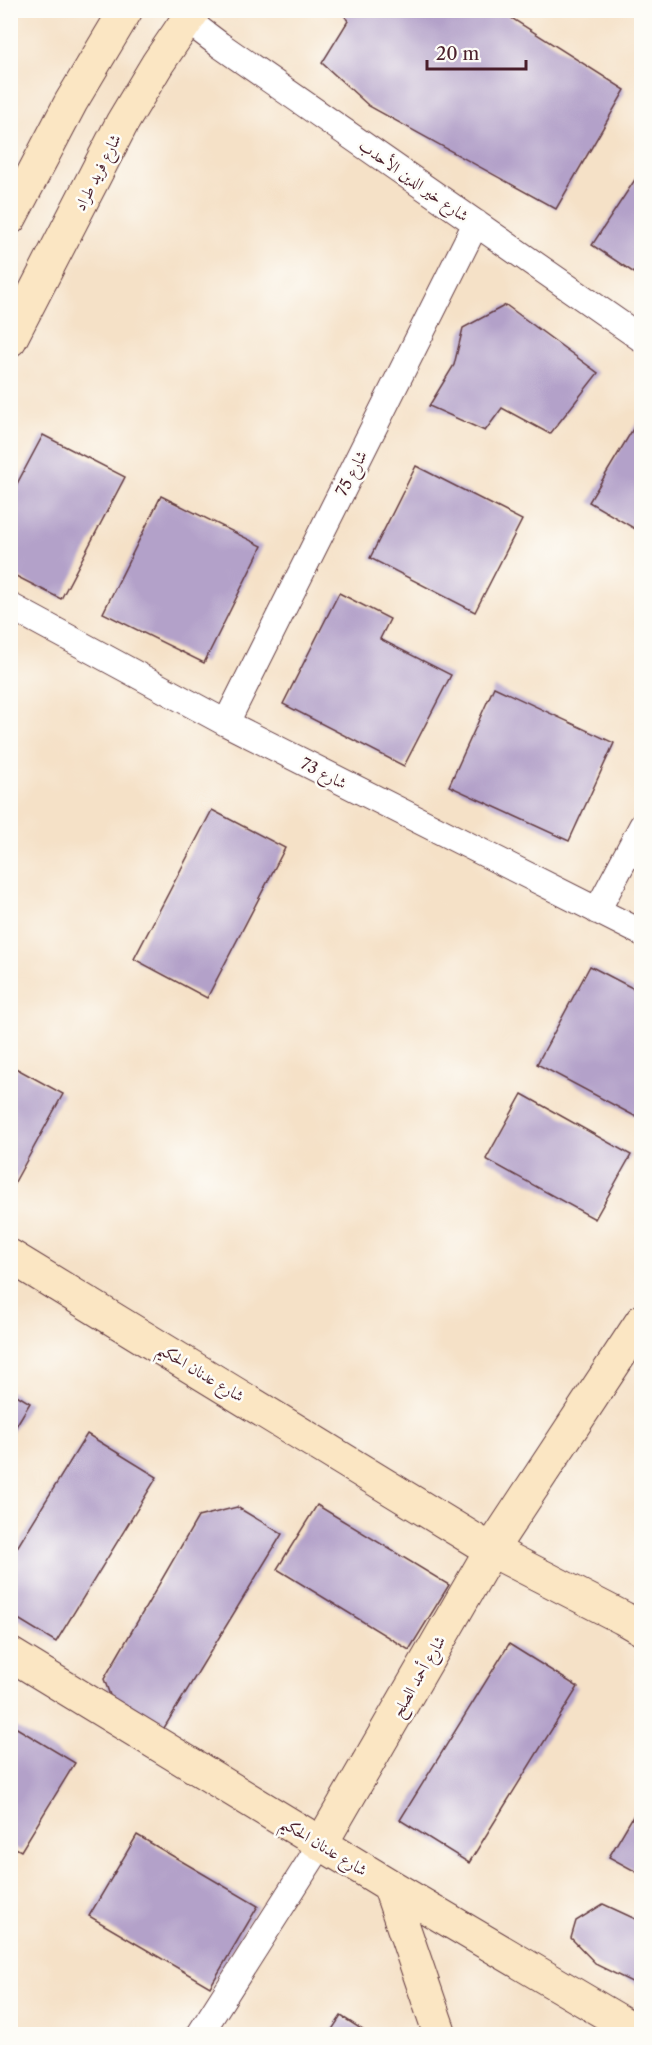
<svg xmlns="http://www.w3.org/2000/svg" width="652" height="2045" viewBox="0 0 652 2045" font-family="'Libre Caslon Text',Amiri,serif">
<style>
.building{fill:#b3a1c9}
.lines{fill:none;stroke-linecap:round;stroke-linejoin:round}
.street-casing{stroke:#643c42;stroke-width:28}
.secondary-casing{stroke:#643c42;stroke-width:35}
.street{stroke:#fff;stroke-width:26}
.secondary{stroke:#fbe6c3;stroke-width:33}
.labels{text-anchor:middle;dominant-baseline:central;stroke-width:5;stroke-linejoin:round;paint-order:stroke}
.street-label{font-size:16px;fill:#4a1f2b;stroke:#fdfcf7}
</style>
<rect width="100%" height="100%" fill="#fdfcf7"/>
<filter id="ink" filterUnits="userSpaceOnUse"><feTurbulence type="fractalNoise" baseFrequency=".0167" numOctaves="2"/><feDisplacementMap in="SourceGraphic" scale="12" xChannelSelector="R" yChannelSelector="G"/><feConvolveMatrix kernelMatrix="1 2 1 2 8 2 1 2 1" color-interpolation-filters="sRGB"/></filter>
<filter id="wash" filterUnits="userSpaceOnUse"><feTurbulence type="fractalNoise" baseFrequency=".008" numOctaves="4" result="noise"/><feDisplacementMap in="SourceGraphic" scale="24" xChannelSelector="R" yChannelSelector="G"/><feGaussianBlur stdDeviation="1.35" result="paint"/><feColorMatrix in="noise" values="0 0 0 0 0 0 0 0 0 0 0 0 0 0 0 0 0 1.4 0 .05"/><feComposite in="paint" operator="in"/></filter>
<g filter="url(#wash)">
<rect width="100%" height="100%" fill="#f5e1c7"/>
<g id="blocks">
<path class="building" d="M341 10H499L625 90 556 209 369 106 322 63 348 21Z
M642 169V278L592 245Z
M506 305 598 373 550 434 502 408 485 431 429 406 454 365 463 328Z
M642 414V533L589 502Z
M43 435 125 477 61 599 10 573V497Z
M416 466 522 520 475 612 370 558Z
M161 496 262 546 204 663 103 613Z
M339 593 390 619 380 639 451 675 404 766 283 704Z
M494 687 614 743 569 841 449 786Z
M212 810 285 848 207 998 134 959Z
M590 966 642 993V1120L537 1064Z
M10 1065 63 1094 10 1191Z
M522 1094 631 1155 595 1219 486 1159Z
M10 1391 30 1403 10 1436Z
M87 1434 157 1477 56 1642 10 1614V1559Z
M317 1505 449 1585 409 1650 277 1569Z
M237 1507 282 1534 161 1733 114 1706 104 1679 198 1517Z
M509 1644 578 1687 469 1863 400 1820Z
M10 1724 75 1763 21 1851 10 1845Z
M642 1801V1875L609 1857Z
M137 1835 258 1906 210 1987 89 1916Z
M603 1904 642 1922V1987L597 1965 571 1938 576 1921Z
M341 2016 369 2034H329Z"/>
</g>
</g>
<g filter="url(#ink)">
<use href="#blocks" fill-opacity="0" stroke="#643c42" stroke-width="1.5"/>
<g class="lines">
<g class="street-casing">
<path id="street" d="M187 20 220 45 642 339
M10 606 226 723 642 933
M226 723 476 223
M597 911 642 826
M200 2034 321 1844"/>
</g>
<g class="secondary-casing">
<path id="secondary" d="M10 218 71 102 126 10
M10 340 122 123 158 63 194 10
M10 1256 491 1550 623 1618 642 1629
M10 1654 389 1885 641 2034
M321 1844 491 1550 642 1321
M389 1885 440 2034"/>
</g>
<use href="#street" class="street"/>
<use href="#secondary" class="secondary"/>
</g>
</g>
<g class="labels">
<g class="street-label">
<text transform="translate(97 172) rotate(-63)">شارع فريد طراد</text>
<text transform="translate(414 180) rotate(35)">شارع خير الدين الأحدب</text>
<text transform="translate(351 473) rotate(-63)">شارع 75</text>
<text transform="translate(324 773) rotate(27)">شارع 73</text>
<text transform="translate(201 1372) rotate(31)">شارع عدنان الحكيم</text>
<text transform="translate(418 1676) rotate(-60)">شارع أحمد الصلح</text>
<text transform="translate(324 1846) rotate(31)">شارع عدنان الحكيم</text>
</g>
</g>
<rect width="652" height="2045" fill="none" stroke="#fdfcf7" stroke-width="36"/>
<path d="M427 60v9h99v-9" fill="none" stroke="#4a1f2b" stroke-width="3"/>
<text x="436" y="60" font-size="18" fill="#4a1f2b" stroke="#fdfcf7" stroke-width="4.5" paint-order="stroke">20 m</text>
</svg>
